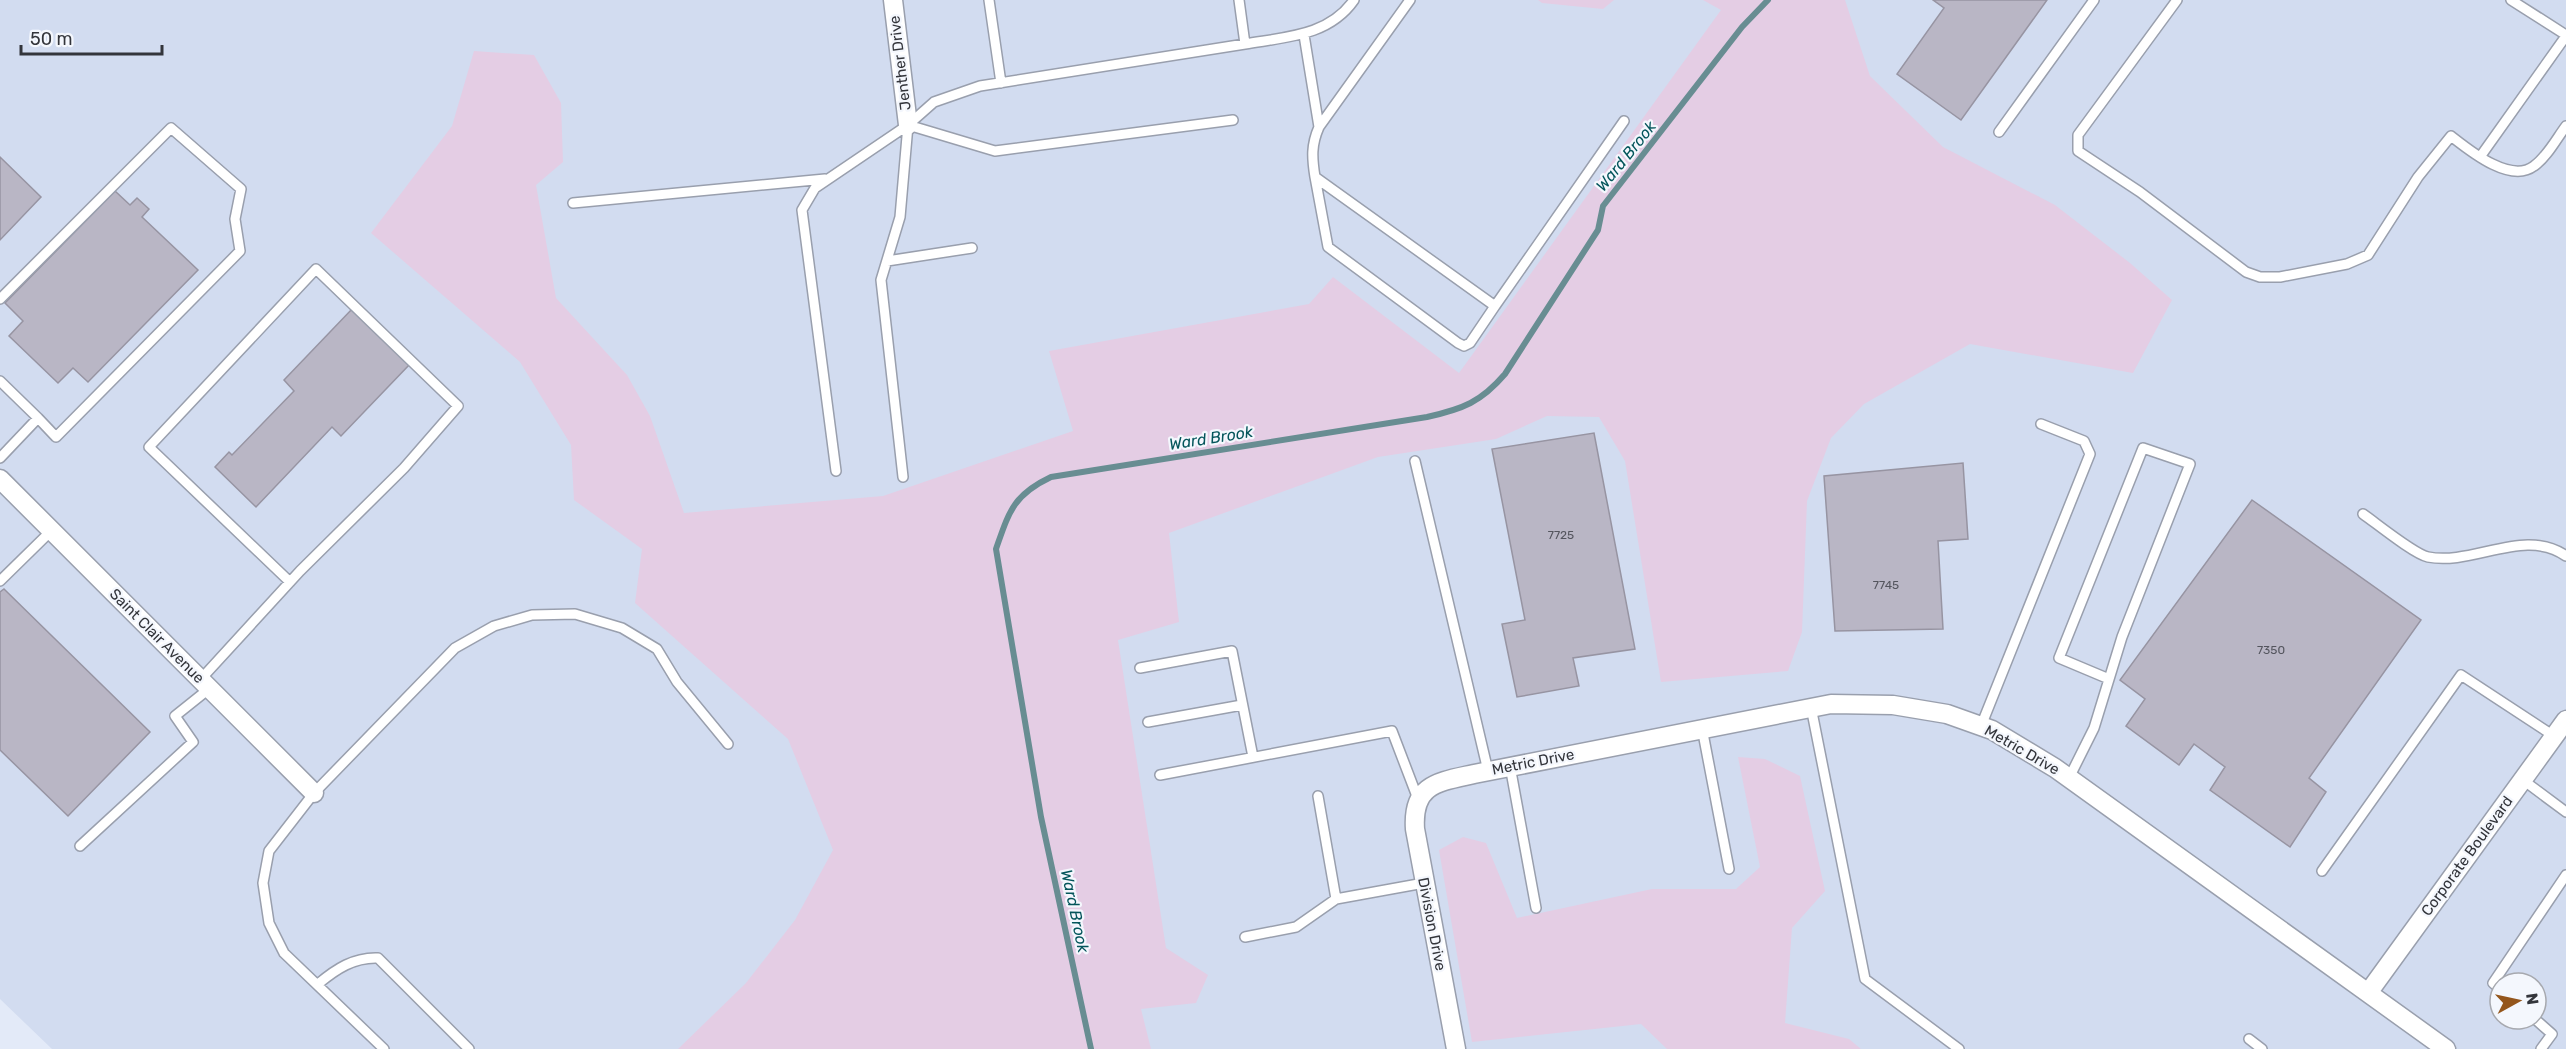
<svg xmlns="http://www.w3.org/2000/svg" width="2566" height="1049" viewBox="0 0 2566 1049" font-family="Rubik,sans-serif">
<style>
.built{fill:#d2dcf0;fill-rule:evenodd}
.green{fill:#e4cde4}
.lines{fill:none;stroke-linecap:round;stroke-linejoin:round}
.stream{stroke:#688d92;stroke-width:6}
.building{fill:#b9b6c5;stroke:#9794a2;stroke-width:1.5}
.lane-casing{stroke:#999fad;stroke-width:12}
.street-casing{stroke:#999fad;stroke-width:21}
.lane{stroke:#fff;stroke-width:9}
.street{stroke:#fff;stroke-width:18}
.labels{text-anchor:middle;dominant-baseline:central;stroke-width:4.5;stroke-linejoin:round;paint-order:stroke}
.number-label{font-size:12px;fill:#54555e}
.street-label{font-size:15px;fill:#33353b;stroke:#f4f7fd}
.water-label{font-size:16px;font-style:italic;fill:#04555b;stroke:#f4f7fd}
</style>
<rect width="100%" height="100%" fill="#e3eaf8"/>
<path class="built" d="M0 0H2566V1049H52L0 999ZM2500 983H2536V1019H2500Z"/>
<path class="green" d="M1538 0H1614L1603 9 1542 3Z
M1703 0H1845L1870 76 1943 147 2055 205 2130 263 2172 300 2133 373 1970 344 1864 404 1831 438 1807 501 1802 632 1788 671 1661 682 1625 461 1599 417 1547 416 1496 439 1378 457 1169 533 1179 622 1118 640 1166 948 1208 975 1196 1003 1141 1009 1151 1049H678L746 983 795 920 833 850 788 739 635 603 642 549 574 500 571 445 520 362 371 233 452 126 474 51 534 55 561 103 563 162 536 185 556 298 627 375 650 416 684 513 883 496 1073 431 1049 351 1309 304 1333 277 1459 373 1721 10Z
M1738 757 1765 759 1800 776 1825 891 1792 928 1785 1023 1849 1039 1861 1049H1667L1641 1024 1472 1042 1439 850 1463 837 1486 843 1517 918 1652 889H1736L1760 867Z"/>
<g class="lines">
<path class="stream" d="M1091 1049 1041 817 996 549C1009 512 1013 495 1051 477L1427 417C1463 409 1481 402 1505 374L1598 230 1603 206 1742 27 1768 0"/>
</g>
<path class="building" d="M1933 0H2047L1961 120 1897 74 1944 8Z
M0 157 41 197 0 240Z
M115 191 130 205 137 198 149 209 142 217 198 270 88 382 73 368 58 383 9 336 23 321 5 303Z
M352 309 410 364 341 436 332 427 256 507 215 467 229 452 232 455 294 391 284 380Z
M1594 433 1635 649 1573 658 1579 686 1517 697 1502 624 1525 620 1492 449Z
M1963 463 1968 539 1938 541 1943 629 1835 631 1824 476Z
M2252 500 2421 620 2309 778 2326 792 2290 847 2210 790 2225 767 2194 744 2179 765 2126 726 2145 699 2120 680Z
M4 589 150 732 68 816 0 750V592Z"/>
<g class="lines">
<g class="lane-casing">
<path id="lane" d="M989 0 1001 83
M1410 0 1319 127C1311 145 1312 158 1315 177L1495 306 1624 121
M2177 0 2078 135V151L2140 192 2246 272 2260 277H2280L2347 264 2368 255 2418 177 2451 136C2469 150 2510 184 2534 166 2547 157 2557 138 2566 126
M2511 0 2566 35
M1304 35 1319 127
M1245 44C1286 37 1329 36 1354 0
M908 125 995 151 1233 120
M1999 132 2094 0
M2480 157 2566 36
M1315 177 1328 247 1458 343 1464 346 1470 343 1495 306
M573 203 825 179
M887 261 972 248
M0 299 171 128 241 189 235 219 240 251 56 437 38 418 0 458
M0 381 38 418
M1415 461 1488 771
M836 471 802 210 815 188 908 125 934 102 980 86 1245 44 1239 0
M903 477 881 280 900 217 908 125
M2363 514C2376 523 2414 554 2428 557 2473 566 2525 527 2566 556
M0 581 52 530
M1140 668 1232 651 1253 757
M201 679C234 643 267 607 300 571L404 468 458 406 316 269 149 447 290 582
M1811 707 1865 979 1959 1049
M1148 722 1242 705
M1981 726 2090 454 2084 441 2041 424
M1702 728 1729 869
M1510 766 1536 908
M1160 775 1392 731 1418 799
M2069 778 2094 728 2122 637 2190 464 2143 448 2059 658 2109 679
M2523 780 2566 812
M1318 796 1336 899 1424 883
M80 846 193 742 175 716 210 688
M2322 871 2461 675 2554 736
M1245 937 1296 927 1336 899
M318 984C336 969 354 957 378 958L469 1049
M2500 989 2493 983 2566 875
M2535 1019 2552 1034 2541 1049
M2249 1039 2262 1049
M384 1049 284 953 269 923 263 883 269 851 314 793 455 648 494 626 532 615 575 614 622 628 657 649 677 682 728 744"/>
</g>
<g class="street-casing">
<path id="street" d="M893 0 908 125
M0 479 314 793
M2368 993 2566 720
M1456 1049 1415 829C1412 784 1438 782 1474 774L1831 704 1893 705 1947 714 1992 730 2055 768 2446 1049"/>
</g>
<use href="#lane" class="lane"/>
<use href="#street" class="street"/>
</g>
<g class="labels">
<g class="number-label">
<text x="1561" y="535">7725</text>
<text x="1886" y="585">7745</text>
<text x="2271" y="650">7350</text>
</g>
<g class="street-label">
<text transform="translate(900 63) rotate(-97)">Jenther Drive</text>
<text transform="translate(157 636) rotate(45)">Saint Clair Avenue</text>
<text transform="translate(2022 750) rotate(30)">Metric Drive</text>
<text transform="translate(1533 762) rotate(-11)">Metric Drive</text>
<text transform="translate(2467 856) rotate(-54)">Corporate Boulevard</text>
<text transform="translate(1432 924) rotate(79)">Division Drive</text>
</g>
<g class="water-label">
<text transform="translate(1626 156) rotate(-51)">Ward Brook</text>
<text transform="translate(1211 438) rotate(-9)">Ward Brook</text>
<text transform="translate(1075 911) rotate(78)">Ward Brook</text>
</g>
</g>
<g transform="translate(2518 1001) rotate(82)"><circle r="28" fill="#f4f7fd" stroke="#a7a9af" stroke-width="1.5"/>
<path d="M0-4.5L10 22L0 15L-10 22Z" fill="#94561c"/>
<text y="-9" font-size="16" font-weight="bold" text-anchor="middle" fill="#33353b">N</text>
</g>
<path d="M21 45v9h141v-9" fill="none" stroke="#33353b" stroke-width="3"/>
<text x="30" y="45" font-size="18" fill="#33353b" stroke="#f4f7fd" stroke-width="4.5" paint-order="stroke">50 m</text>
</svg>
